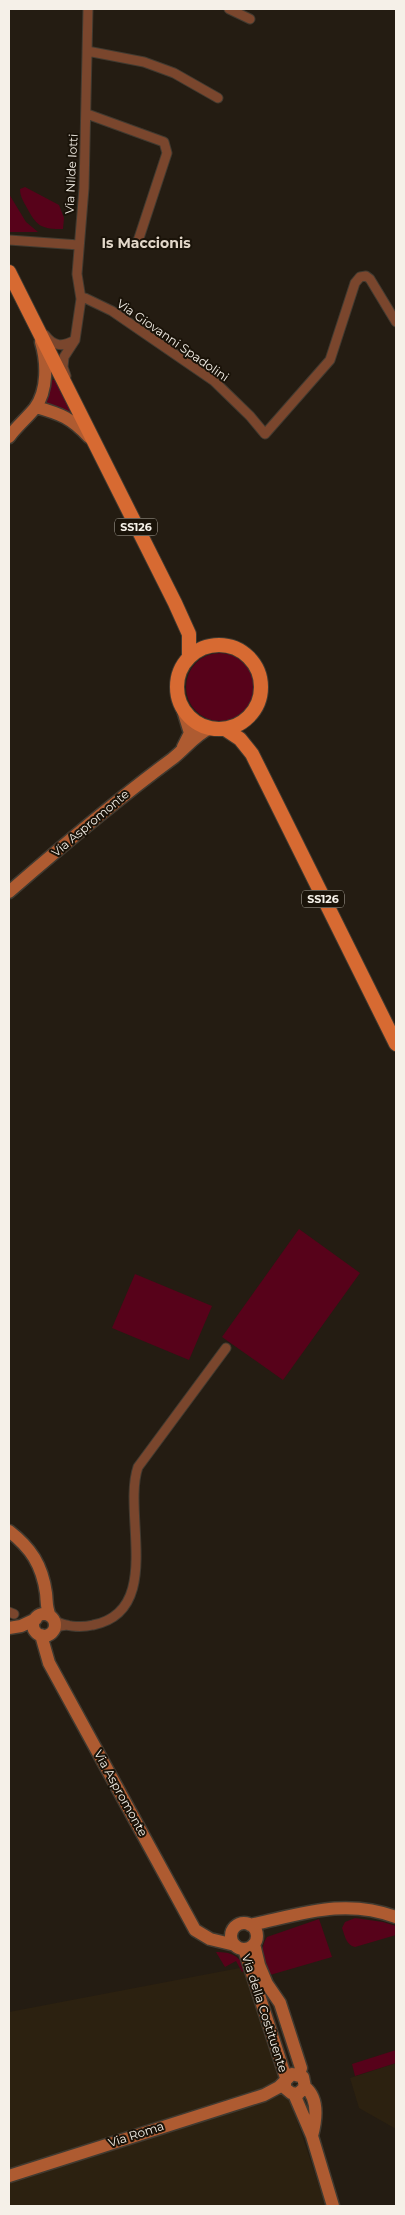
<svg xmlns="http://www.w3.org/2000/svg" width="405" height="2215" viewBox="0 0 405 2215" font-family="Montserrat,sans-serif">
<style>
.built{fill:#2c2110}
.green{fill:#57021a}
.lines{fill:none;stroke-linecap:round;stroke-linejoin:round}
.street-casing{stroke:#413a30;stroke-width:11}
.secondary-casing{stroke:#413a30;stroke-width:15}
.primary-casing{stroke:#413a30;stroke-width:16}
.street{stroke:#7a462d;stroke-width:9}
.secondary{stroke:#ae5b31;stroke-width:12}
.primary{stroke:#d76a32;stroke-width:14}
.labels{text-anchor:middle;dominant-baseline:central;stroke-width:4;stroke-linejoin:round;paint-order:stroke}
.shield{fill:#1a1309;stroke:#b3aea5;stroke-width:1}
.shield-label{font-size:11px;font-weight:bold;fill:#f5f0e8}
.street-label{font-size:12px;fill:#f5f0e8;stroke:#1a1309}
.neighbourhood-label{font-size:14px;font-weight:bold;fill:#e2d7c9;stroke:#1a1309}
</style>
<rect width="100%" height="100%" fill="#241c12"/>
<path class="built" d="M245 1967 326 2206H9V2012Z
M396 2063V2129L359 2108 350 2078Z"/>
<path class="green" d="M25 187 59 205 64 218 63 229C42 229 37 227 27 208 24 202 20 197 20 189Z
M9 194 26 222 38 232H9Z
M51 380H55L71 412 47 408 42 399Z
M186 687a34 34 0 1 1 68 0a34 34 0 1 1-68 0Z
M299 1229 360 1273 283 1380 222 1337Z
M135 1274 212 1306 189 1360 112 1328Z
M355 1918 383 1922 396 1926V1935L355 1947C346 1945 345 1936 342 1928L345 1922Z
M319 1919 332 1957 270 1975C264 1962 258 1951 267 1937Z
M216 1952C232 1952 239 1956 247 1970L242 1972 236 1961 225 1967Z
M396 2050V2063L355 2076 352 2064Z"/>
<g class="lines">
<g class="street-casing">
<path id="street" d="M229 9 250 19
M87 51 144 62 174 73 218 98
M87 114 164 142 167 153 138 241
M9 240 79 245
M81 299 85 298 112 311 214 381 250 416 265 434 330 360 355 283 360 277 366 276 370 279 396 322
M45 335C54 347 63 347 75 340
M66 376 63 367 64 357 75 340 81 299 77 274 84 188 88 9
M9 1612 14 1614
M53 1619C63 1627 81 1628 93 1625 164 1611 122 1513 138 1467L226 1348
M54 1630 60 1626 67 1625"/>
</g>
<g class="secondary-casing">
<path id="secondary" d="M36 407C61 414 71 418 89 437
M9 437C17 426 27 418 35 408 48 390 47 362 41 342
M182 707 190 733 183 747
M9 892C62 846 115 801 172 759 185 749 195 735 210 728
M9 1531C31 1548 42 1565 46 1593 47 1601 46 1608 50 1616
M33 1625a11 11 0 1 1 22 0a11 11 0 1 1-22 0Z
M9 1628 21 1626 36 1619
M41 1635 49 1663 195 1930 210 1939 235 1945
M231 1936a13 13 0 1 1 26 0a13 13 0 1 1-26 0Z
M250 1925C302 1914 344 1898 396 1917
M254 1944 259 1965 267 1984 280 2003 301 2068 299 2074
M244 1949 286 2078
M305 2087C320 2099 316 2121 312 2136
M294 2094 312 2136 333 2206
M9 2176 264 2095 279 2087 292 2074 303 2077 305 2087 298 2094 291 2093 285 2088V2081"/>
</g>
<g class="primary-casing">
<path id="primary" d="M9 272 175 603 189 634V657
M177 687a42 42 0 1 1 84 0a42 42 0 1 1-84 0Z
M225 729 240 739 252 754 396 1044"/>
</g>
<use href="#street" class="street"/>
<use href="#secondary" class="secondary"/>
<use href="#primary" class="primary"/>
</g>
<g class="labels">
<g class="shield">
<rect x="115" y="518.5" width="42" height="17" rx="4"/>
<rect x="302" y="890.5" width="42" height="17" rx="4"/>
</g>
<g class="shield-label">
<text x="136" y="527">SS126</text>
<text x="323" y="899">SS126</text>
</g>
<g class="street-label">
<text transform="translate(71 174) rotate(-87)">Via Nilde Iotti</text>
<text transform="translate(173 340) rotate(35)">Via Giovanni Spadolini</text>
<text transform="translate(90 823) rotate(-40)">Via Aspromonte</text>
<text transform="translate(121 1793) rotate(61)">Via Aspromonte</text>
<text transform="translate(265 2013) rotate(72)">Via della Costituente</text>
<text transform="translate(136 2134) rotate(-18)">Via Roma</text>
</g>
<g class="neighbourhood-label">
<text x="146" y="243">Is Maccionis</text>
</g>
</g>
<rect width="405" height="2215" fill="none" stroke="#f5f0e8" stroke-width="20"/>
</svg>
